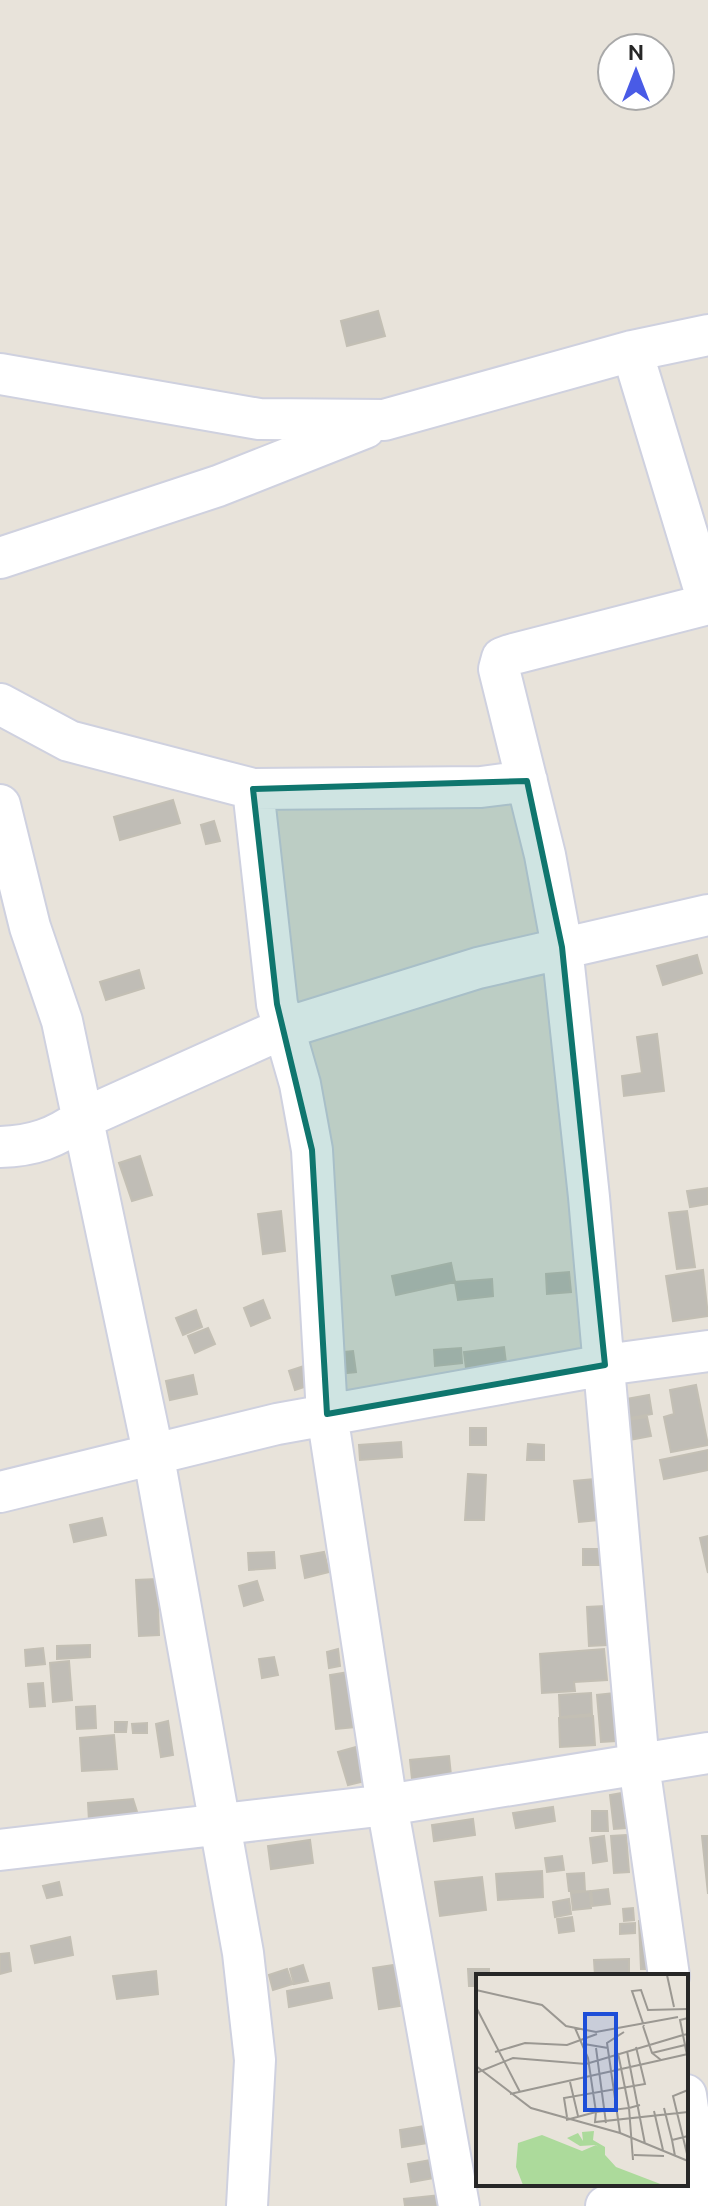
<svg xmlns="http://www.w3.org/2000/svg" width="708" height="2206" viewBox="0 0 708 2206" font-family="Ubuntu,sans-serif">
<style>
.building{fill:#c0bdb6;stroke:#c3bfb4;stroke-width:2}
.lines{fill:none;stroke-linecap:round;stroke-linejoin:round}
.minor-casing{stroke:#cfd1df;stroke-width:44}
.minor{stroke:#fff;stroke-width:40}
.marked{fill:#0f766e;fill-opacity:0.2;stroke:#0f766e;stroke-width:6;stroke-linejoin:round}
.inset-road{fill:none;stroke:#9b9892;stroke-width:2}
.view{fill:#1d4ed8;fill-opacity:0.15;stroke:#1d4ed8;stroke-width:4}
.inset-edge{fill:none;stroke:#272727;stroke-width:4}
</style>
<rect width="100%" height="100%" fill="#e8e3da"/>
<path class="building" d="M378 311 385 336 347 346 341 321Z
M173 800 180 823 120 840 114 817Z
M214 821 220 841 206 844 201 825Z
M697 955 702 973 663 985 657 966Z
M139 970 144 988 106 1000 100 982Z
M657 1034 664 1091 624 1096 622 1076 642 1073 637 1037Z
M140 1156 152 1195 132 1201 119 1163Z
M708 1188V1204L690 1207 687 1191Z
M281 1211 285 1251 263 1254 258 1214Z
M687 1211 695 1267 677 1269 669 1213Z
M451 1263 455 1282 396 1295 392 1276Z
M703 1270 708 1316 673 1321 666 1276Z
M569 1272 571 1292 547 1294 546 1274Z
M492 1279 493 1296 458 1300 455 1282Z
M263 1300 270 1318 251 1326 244 1308Z
M196 1310 202 1327 183 1335 176 1318Z
M208 1328 215 1344 195 1353 188 1336Z
M504 1347 506 1363 466 1368 464 1352Z
M461 1348 462 1363 435 1366 434 1350Z
M353 1351 356 1372 338 1374 335 1353Z
M307 1365 313 1384 295 1390 289 1371Z
M193 1375 197 1394 170 1400 166 1381Z
M696 1385 708 1445 671 1452 664 1417 674 1414 670 1390Z
M649 1395 652 1414 630 1418 626 1399Z
M647 1417 651 1436 624 1441 620 1421Z
M470 1428H486V1445H470Z
M401 1442 402 1457 360 1460 359 1445Z
M528 1444 544 1445V1460H527Z
M708 1450V1470L664 1479 660 1460Z
M468 1474 486 1475 484 1520H465Z
M594 1479 598 1520 579 1522 574 1481Z
M102 1518 106 1535 74 1542 70 1525Z
M708 1536V1573L700 1538Z
M583 1549H600V1565H583Z
M274 1552 275 1568 249 1570 248 1553Z
M324 1552 329 1572 305 1578 301 1556Z
M157 1579 159 1635 139 1636 136 1580Z
M257 1581 263 1600 244 1606 239 1586Z
M605 1606 607 1645 589 1646 587 1607Z
M90 1645V1657L57 1659V1646Z
M43 1648 45 1664 26 1666 25 1650Z
M338 1649 340 1666 329 1668 327 1652Z
M604 1649 607 1680 574 1682 575 1691 542 1693 540 1654Z
M274 1657 278 1675 262 1678 259 1659Z
M69 1661 72 1700 53 1702 50 1663Z
M349 1672 355 1727 336 1729 330 1675Z
M43 1683 45 1706 30 1707 28 1684Z
M591 1693 592 1714 560 1717 559 1695Z
M614 1693 616 1741 601 1742 597 1695Z
M95 1706 96 1728 77 1729 76 1707Z
M593 1716 595 1745 560 1747 559 1718Z
M168 1721 173 1755 161 1757 156 1724Z
M115 1722H127L126 1732H115Z
M147 1723V1733H133L132 1724Z
M114 1735 117 1769 82 1771 80 1738Z
M356 1747 365 1781 348 1785 338 1752Z
M449 1756 451 1775 412 1779 410 1760Z
M622 1793 626 1828 614 1829 610 1795Z
M133 1799 139 1818 89 1821 88 1803Z
M553 1807 555 1821 516 1828 513 1813Z
M592 1811H607L608 1831H592Z
M473 1819 475 1835 434 1841 432 1825Z
M626 1835 629 1872 614 1873 611 1836Z
M604 1836 607 1861 593 1863 590 1838Z
M702 1836H708V1894Z
M310 1840 313 1863 271 1869 268 1846Z
M562 1856 564 1870 547 1872 545 1858Z
M542 1871 543 1897 498 1900 496 1874Z
M584 1873 585 1891H569L567 1874Z
M482 1877 486 1910 440 1916 435 1882Z
M59 1882 62 1895 47 1898 43 1886Z
M608 1889 610 1904 593 1906 591 1891Z
M590 1891 591 1908 573 1910 571 1893Z
M569 1899 571 1914 555 1917 553 1902Z
M633 1908 634 1920 624 1921 623 1909Z
M572 1917 574 1931 559 1933 557 1919Z
M639 1921H653L655 1969H641Z
M635 1923V1933L620 1934V1924Z
M70 1937 73 1955 35 1963 31 1946Z
M9 1953 11 1971 0 1974V1954Z
M629 1959V1976H595L594 1960Z
M303 1965 308 1981 294 1984 290 1969Z
M394 1965 400 2006 379 2009 373 1968Z
M287 1969 292 1984 273 1990 269 1975Z
M468 1969H489V1976H478V1986H469Z
M156 1971 158 1994 117 1999 113 1976Z
M329 1983 332 1998 289 2007 287 1991Z
M425 2126 428 2143 402 2147 400 2130Z
M431 2160 434 2178 411 2182 408 2164Z
M440 2195 441 2206H405L404 2199Z"/>
<g class="lines">
<g class="minor-casing">
<path id="minor" d="M632 351 708 602
M0 374 259 419 384 420 632 351 708 335
M0 558 218 486 365 428
M0 704 69 741 253 789 481 787 527 781
M253 789 277 1004 300 1084 312 1150 327 1414 387 1805 459 2206
M0 805 30 927 62 1021 153 1452 243 1953 255 2060 247 2206
M0 1147C34 1146 55 1138 82 1119L282 1029 478 968 708 915
M0 1492 277 1424 605 1365 708 1351
M0 1850 387 1805 708 1753
M669 1976 639 1765 589 1197 562 947 545 855 499 669 502 658 510 655 708 604
M686 2095 702 2206
M606 2206 708 2193"/>
</g>
<use href="#minor" class="minor"/>
</g>
<path class="marked" d="M527 781 562 947 605 1365 327 1414 312 1150 277 1004 253 789Z"/>
<g transform="translate(476 1974)">
<rect width="212" height="212" fill="#e8e3da"/>
<path d="M118 157 117 166 129 173V183L120 171 104 172 91 164 102 159 107 167 106 158Z" fill="#acda9b"/>
<path d="M66 161 106 177 120 171 140 193 187 211H47L40 193 42 169Z" fill="#acda9b"/>
<path class="inset-road" d="M191 1 198 33M0 16 66 31 90 52 120 58 202 43M0 33 44 118M167 52 176 79 185 86M168 52 156 17 165 16 172 36 212 35M212 60 207 61 212 86M108 70 132 74M120 74 130 149M151 77 169 170M19 78 49 69 91 71 121 60M142 79 153 134 120 138 119 148 212 138M176 79 209 71M0 92 55 134 144 159 212 187M0 99 37 84 110 90 207 61 204 46 212 44M94 108 102 142M212 116 197 122 212 184M34 120 212 80M188 134 196 166M178 137 187 176M91 143 88 124 169 110 160 73M90 146 120 138 112 84 99 54M144 159 131 69 148 58M158 181 188 182M199 182 196 166 212 162M157 186 153 134 164 131"/>
<path class="view" d="M109 40H140V136H109Z"/>
<rect width="212" height="212" class="inset-edge"/>
</g>
<g transform="translate(636 72)"><circle r="38" fill="#ffffff" stroke="#a9a9a9" stroke-width="2"/>
<path d="M0-6L14 30L0 20L-14 30Z" fill="#495be6"/>
<text y="-12" font-size="22" font-weight="bold" text-anchor="middle" fill="#272727">N</text>
</g>
</svg>
